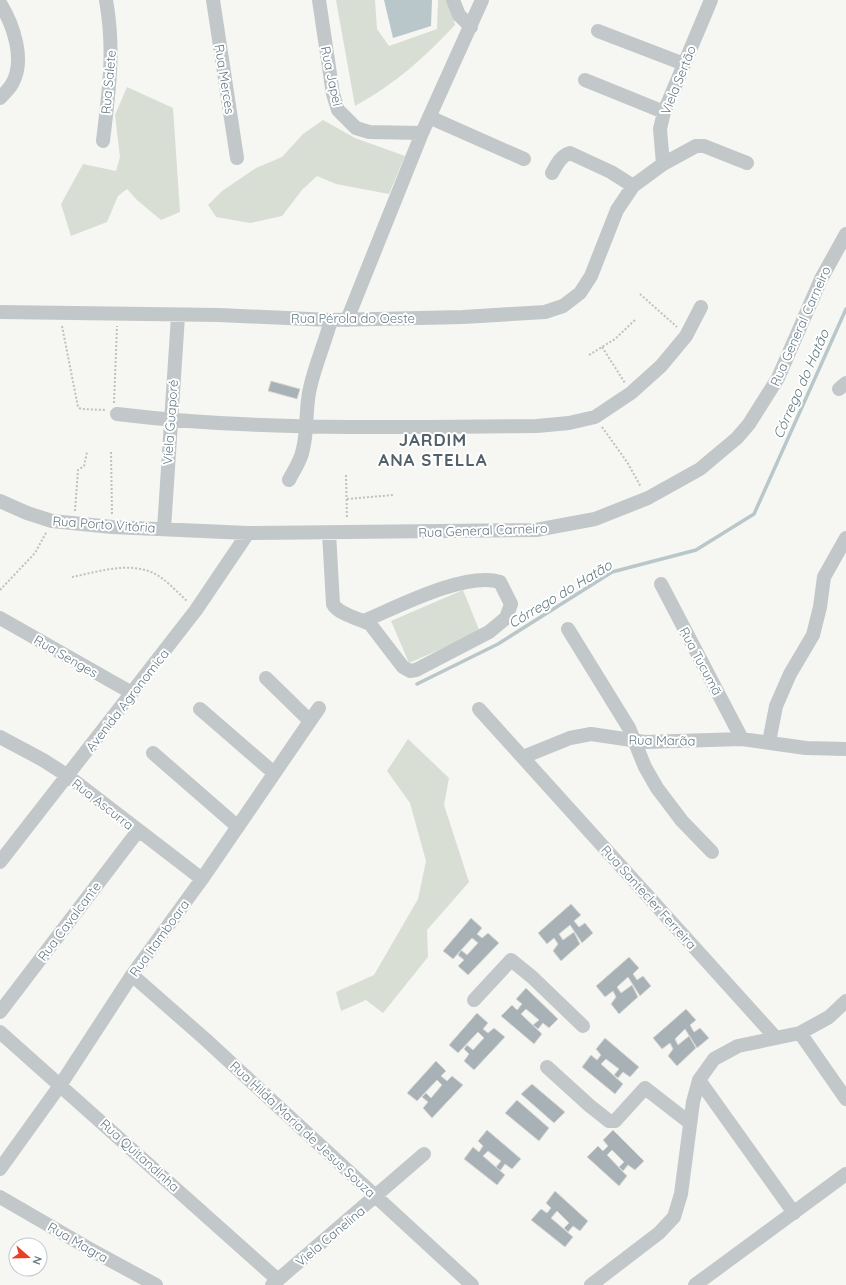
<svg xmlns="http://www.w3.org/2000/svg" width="846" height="1285" font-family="Quicksand,sans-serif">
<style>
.green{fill:#d8ded4}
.water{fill:#b9c7ca}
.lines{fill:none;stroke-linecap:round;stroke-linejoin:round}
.stream{stroke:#b9c7ca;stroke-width:3.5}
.building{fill:#a8b2b6;stroke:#d8d8d5}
.path{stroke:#bec0c2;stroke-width:2;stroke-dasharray:2 2;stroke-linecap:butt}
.minor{stroke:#c2c7c9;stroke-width:14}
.labels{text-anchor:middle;stroke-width:4;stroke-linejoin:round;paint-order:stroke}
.street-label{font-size:13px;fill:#657985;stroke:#fff}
.water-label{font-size:14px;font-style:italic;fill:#607b81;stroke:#fff}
.district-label{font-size:17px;font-weight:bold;letter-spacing:1px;fill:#53616a;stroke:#fff}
</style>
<rect width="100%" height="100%" fill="#f6f6f3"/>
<path class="green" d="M336 0H375L377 29 389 46 437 29 438 0H450L455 25C424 58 395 84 355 106Z
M127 87 173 108 180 212 161 220 137 200 127 189 118 196 107 222 71 236 61 204 83 164 116 171 120 157 115 115Z
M323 120 355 138 405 156 389 194 336 184 317 176 302 190 282 216 250 223 216 217 208 205 222 191 256 168 282 157 303 134Z
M463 590 480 632 409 663 391 621Z
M408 739 449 778 444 805 469 882 427 930 428 957 383 1013 366 1000 341 1011 336 992 374 975 418 899 426 861 410 803 387 771Z"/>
<path class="water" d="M384 0H432L431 26 393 38Z"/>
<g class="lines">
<path class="stream" d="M417 684 498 644 612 572 696 550 754 514 846 309"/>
</g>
<path class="building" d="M271 381 300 389 297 399 268 391Z
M571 904 581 915 574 921 579 927 585 923 593 933 582 943 570 925 559 934 563 940 574 932 580 944 561 961 553 951 558 944 554 938 547 944 538 933Z
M471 918 482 928 477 934 482 938 488 933 499 943 468 975 458 966 464 960 458 955 461 950 467 955 478 943 472 938 453 959 443 951Z
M629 957 639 968 633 974 637 980 643 976 651 986 640 996 628 977 617 987 621 993 632 985 638 997 619 1014 611 1004 616 997 613 991 605 997 596 986Z
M526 988 558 1019 549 1028 543 1023 538 1029 533 1025 539 1020 526 1009 521 1014 542 1034 534 1044 501 1016 512 1005 517 1010 522 1004 516 999Z
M686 1009 696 1020 690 1025 694 1032 700 1028 709 1038 697 1048 685 1029 675 1039 678 1045 689 1036 696 1048 677 1066 668 1056 673 1049 670 1043 662 1049 653 1038Z
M477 1013 488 1023 483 1029 488 1033 494 1028 505 1037 474 1070 464 1061 469 1054 464 1049 467 1045 473 1050 484 1038 478 1032 458 1053 449 1045Z
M605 1038 639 1067 630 1077 623 1072 618 1078 614 1075 619 1069 606 1059 601 1064 623 1084 615 1094 582 1067 591 1055 597 1060 601 1055 596 1049Z
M436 1061 446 1071 441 1076 447 1081 452 1076 463 1085 432 1118 423 1108 428 1102 422 1097 426 1093 431 1098 442 1085 437 1080 417 1101 407 1093Z
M532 1084 565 1112 554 1123 521 1094Z
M517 1100 549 1128 539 1141 505 1113Z
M487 1130 521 1159 512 1169 505 1164 500 1171 496 1167 501 1161 488 1151 483 1156 505 1175 497 1185 464 1159 473 1147 479 1152 483 1146 478 1141Z
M613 1130 644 1161 635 1170 628 1165 623 1171 619 1167 624 1162 612 1150 607 1155 627 1176 619 1186 587 1157 598 1146 603 1151 608 1146 603 1140Z
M555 1191 588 1221 580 1231 573 1226 568 1232 564 1228 569 1223 557 1211 551 1218 573 1237 565 1247 531 1220 541 1209 547 1213 551 1208 546 1203Z"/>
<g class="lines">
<path class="path" d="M640 294 677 327
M62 326 78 407 81 409 106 410
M602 347 625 383
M589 355 615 339 636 319
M114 403 117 326
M602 427 627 462 641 487
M111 452 112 515
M346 475 347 519
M347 499 393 495
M75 511 78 470 84 466 87 452
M72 577C97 572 126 562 151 572 164 577 176 591 187 601
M0 590 35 553 47 531"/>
<path class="minor" d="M213 0 237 158
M319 0 333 94 338 110 356 128 369 132 422 133
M453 0 459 15 471 27
M0 3C13 24 26 60 12 84 9 89 4 94 0 98
M598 31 684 64
M585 80 664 112
M429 117 524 159
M103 141C109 90 115 51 106 0
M663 164 660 129 664 112 711 0
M552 173C556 166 561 155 570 153L611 172 633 186
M0 312 219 315 331 320 463 317 545 312 563 306 580 293 591 276 617 210 633 186 663 164 696 146H704L747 163
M347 320 422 133 482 0
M839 389 846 383
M117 414C256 431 397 427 537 426L569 423 595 417 631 393 661 366 686 336 701 307
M289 480C294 470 301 461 303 449 308 429 305 409 310 388 315 365 325 343 331 320
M0 501 27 513 52 521 112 527 248 533 536 530 595 519 648 498 700 469 737 438 749 424 778 378 821 279 846 234
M164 529 178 316
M329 533 333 604C338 614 360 619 370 624L403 667 410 671 416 670 489 632 506 618 511 604 500 582C466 571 397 607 364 621
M661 584 742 739
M0 618 132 693
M568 629 629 728 645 767 657 788 682 821 712 852
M266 678 310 721
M200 709 274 773
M479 709 776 1038
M0 737 43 760 68 776 202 879
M769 742 776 706 790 674 813 635 820 607 824 577 846 538
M153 753 238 827
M523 757 570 738 591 734 645 742 742 739 806 748 846 749
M0 862 196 610 248 533
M132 975 205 1039 472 1285
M474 1000 511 960 532 977 583 1026
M0 1012 138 831
M0 1032 278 1280
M800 1033 846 1099
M547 1067 590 1106 609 1121H615L645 1088 690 1123
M699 1080 794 1213
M0 1169 61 1084 132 975 202 879 319 708
M0 1197 95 1252 156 1285
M272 1285 424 1154
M591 1285 659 1233 674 1217 681 1194 693 1102 699 1080 714 1059 738 1046 800 1033 829 1017 846 1001
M695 1285 846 1174"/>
</g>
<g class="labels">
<g class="street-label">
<text transform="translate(332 76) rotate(78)" y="5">Rua Japei</text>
<text transform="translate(225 79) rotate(81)" y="5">Rua Merces</text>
<text transform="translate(678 80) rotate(-68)" y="5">Viela Sertão</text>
<text transform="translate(108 82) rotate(-85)" y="5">Rua Salete</text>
<text x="353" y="323">Rua Pérola do Oeste</text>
<text transform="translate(800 326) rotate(-66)" y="5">Rua General Carneiro</text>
<text transform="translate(170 422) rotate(-86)" y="5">Viela Guaporé</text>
<text transform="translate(104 524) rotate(4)" y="5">Rua Porto Vitória</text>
<text transform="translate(483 530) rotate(-2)" y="5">Rua General Carneiro</text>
<text transform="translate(66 656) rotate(30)" y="5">Rua Senges</text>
<text transform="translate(701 661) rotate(62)" y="5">Rua Tucumã</text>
<text transform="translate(127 700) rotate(-52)" y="5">Avenida Agronomica</text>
<text transform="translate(662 740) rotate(1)" y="5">Rua Marãa</text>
<text transform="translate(103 804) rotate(38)" y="5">Rua Ascurra</text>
<text transform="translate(649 897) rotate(48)" y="5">Rua Santecler Ferreira</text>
<text transform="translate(69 921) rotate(-53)" y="5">Rua Cavalcante</text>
<text transform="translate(159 938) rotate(-54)" y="5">Rua Itamboara</text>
<text transform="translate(303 1129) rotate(43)" y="5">Rua Hilda Maria de Jesus Souza</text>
<text transform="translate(140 1155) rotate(42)" y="5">Rua Quitandinha</text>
<text transform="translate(330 1236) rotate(-40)" y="5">Viela Canelina</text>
<text transform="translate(78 1242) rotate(30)" y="5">Rua Magra</text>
</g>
<g class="water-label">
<text transform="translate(801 384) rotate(-66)" y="5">Córrego do Hatão</text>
<text transform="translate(560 594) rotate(-31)" y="5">Córrego do Hatão</text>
</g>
<g class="district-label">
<text x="433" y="446">JARDIM<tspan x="433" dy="20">ANA STELLA</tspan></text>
</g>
</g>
<g transform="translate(28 1257) rotate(110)"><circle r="19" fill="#ffffff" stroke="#c1c9ce"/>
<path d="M0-3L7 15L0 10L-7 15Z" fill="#e74022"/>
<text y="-6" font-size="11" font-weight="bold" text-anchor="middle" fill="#657985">N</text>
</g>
</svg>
